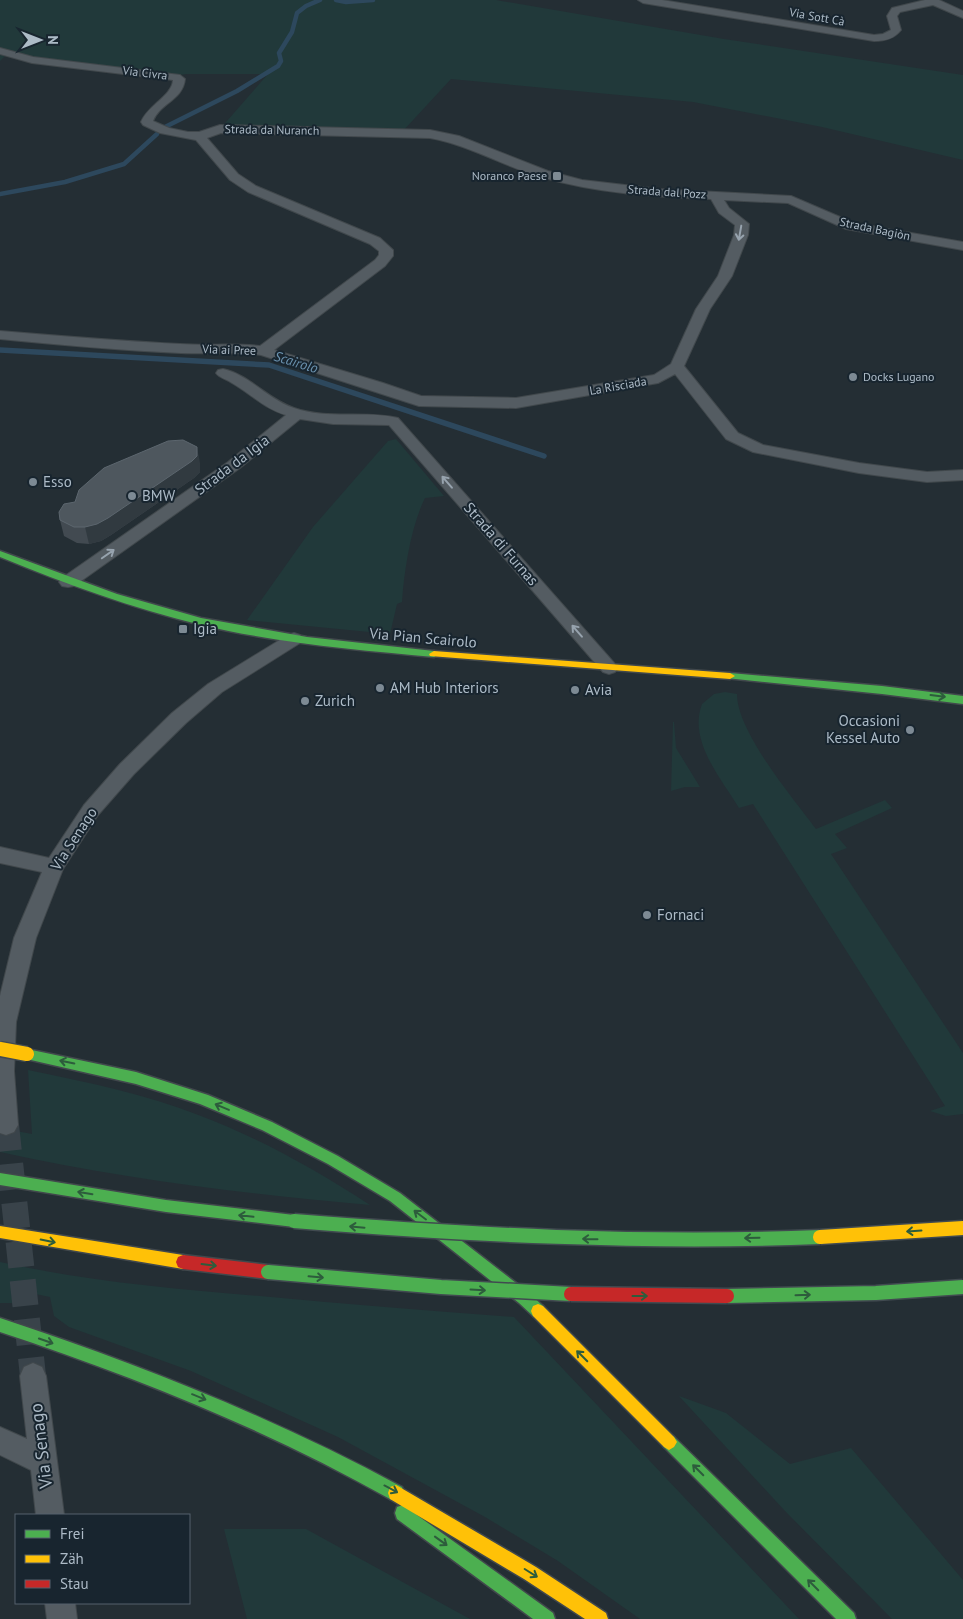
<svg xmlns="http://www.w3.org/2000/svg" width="963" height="1619" font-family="'PT Sans',sans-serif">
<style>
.green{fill:#21393a}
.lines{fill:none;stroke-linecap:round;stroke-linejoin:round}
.stream-far1{stroke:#2d485d;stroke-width:4.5}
.stream{stroke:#2d485d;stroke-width:5.5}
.street-tunnel{stroke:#39434a;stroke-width:26;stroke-dasharray:26 13;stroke-linecap:butt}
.street-casing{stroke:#41484c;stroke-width:2}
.fast-casing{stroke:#41484c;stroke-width:3}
.slow-casing{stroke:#41484c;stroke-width:3}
.jam-casing{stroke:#41484c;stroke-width:3}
.street{fill:#545c62;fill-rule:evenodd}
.fast{fill:#4caf50;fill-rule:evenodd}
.slow{fill:#ffc107;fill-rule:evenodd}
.jam{fill:#c62828;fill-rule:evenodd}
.fast-bridge-casing{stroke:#414a50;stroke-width:17;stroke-linecap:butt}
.slow-bridge-casing{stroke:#414a50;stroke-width:17;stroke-linecap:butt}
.jam-bridge-casing{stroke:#414a50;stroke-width:17;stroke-linecap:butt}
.fast-bridge{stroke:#4caf50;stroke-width:14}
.slow-bridge{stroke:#ffc107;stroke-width:14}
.jam-bridge{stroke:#c62828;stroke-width:14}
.wall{fill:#424a51}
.shaded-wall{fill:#313a40}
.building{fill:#4e575e;stroke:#5c666e}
.oneway{stroke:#97a3ae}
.oneway2{stroke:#2d5c3c}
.poi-dot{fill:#7d8a94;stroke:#18252f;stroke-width:2}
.labels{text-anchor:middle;stroke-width:4;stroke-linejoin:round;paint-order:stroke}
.far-street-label{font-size:12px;fill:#adbbc7;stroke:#18252f}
.far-poi-label{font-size:12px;fill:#adbbc7;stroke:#18252f;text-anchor:end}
.far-water-label{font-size:14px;font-style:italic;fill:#6a91ae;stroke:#18252f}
.street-label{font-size:15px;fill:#adbbc7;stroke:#18252f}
.poi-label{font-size:15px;fill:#adbbc7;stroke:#18252f;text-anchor:start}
.near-street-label{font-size:18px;fill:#adbbc7;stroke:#18252f}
</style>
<rect width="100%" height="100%" fill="#242e34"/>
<path class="green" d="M0 0H496L724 39 963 75V160L822 127 693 102 451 79 402 132 220 129 268 74H187L171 76 32 60 8 53 0 61Z
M396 439 444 496 425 498C411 526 404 571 402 602L397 604 390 634 247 620 313 527 388 441Z
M725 692 737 694C737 732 793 798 816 829L885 800 892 808 835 834 847 848 831 854 963 1053V1114L946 1116 930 1111 945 1106 753 804 739 808C721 778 688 741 702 704L714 694Z
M673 722H674L676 748 700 787H685L671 791Z
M28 1070C86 1082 146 1094 201 1116 261 1139 316 1170 370 1205 245 1194 122 1179 0 1152V1128L32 1134Z
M0 1262C86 1281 173 1289 260 1296 345 1304 429 1311 514 1317L799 1619H640L558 1561 485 1517 338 1437 191 1371 69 1327 54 1316 50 1297 11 1289 13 1303H0Z
M679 1396 726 1413 790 1464 851 1448 963 1580V1619H892L785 1511Z
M224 1529H306L470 1619H247Z"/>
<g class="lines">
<path class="stream-far1" d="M336 0 346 2 373 0
M165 127 237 91 278 66 281 61 279 53 292 32 297 13 306 6 320 0
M0 194 65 182 124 164 157 134"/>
<path class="stream" d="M0 350 269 365 544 456"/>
<path class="street-tunnel" d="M6 1125 33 1376"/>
<defs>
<path id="street" d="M638 0H662L874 35 883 34 891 30 887 16 892 8 925 0H939L963 11V18L933 5 900 12 897 16 901 30C894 39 885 41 874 41L643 3Z
M0 48 33 57 180 75 185 79C183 100 160 103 153 121L169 128 188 132H199L220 125 430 130 459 136 548 171 582 180 659 189 791 196 854 223 963 242V250L846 229 788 203 724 200 729 208 749 224 748 235 732 276 710 309 684 366 738 433 763 445 859 463 927 472 963 470V480L927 482 859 473 753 452 726 439 675 374 658 383 516 408 419 406 261 355C234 352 208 354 181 353 120 350 60 345 0 339V331C60 336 120 341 180 344 207 346 233 343 260 346L375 260 379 255V251L370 244 248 192 230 180 196 140 160 133 143 125 141 122C148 105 172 96 173 80L32 63 0 54ZM221 133 430 138C469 145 503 166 541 177 596 193 654 197 711 199L719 213 735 225 734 235 718 276 696 309 671 364 654 375 516 398 421 396 383 383 274 350 385 266 393 256V250L380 238 256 186 238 174 207 138Z
M223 369C250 375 267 399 294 408 328 420 365 410 398 418L615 664 618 668 615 672 609 674 603 672 389 425 333 424 300 419 240 468 74 586 68 587 62 586 59 582 62 578 228 462 286 415C265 409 251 394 232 383 227 379 219 378 216 373L218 370Z
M294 633 300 635 303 639 300 643 222 692 186 723 134 774 98 815 63 869 36 938 16 1022 14 1071 18 1125 14 1132 6 1135 0 1133V996L14 938 42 872 0 863V847L49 858 84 805 120 764 172 713 208 684 288 635Z
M33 1363 42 1367 46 1376 64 1515H36L31 1470 0 1455V1427L27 1439 20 1376 24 1367Z
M45 1603H75L77 1619H47Z"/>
<path id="fast" d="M0 551 117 594 201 618 307 637 434 651 439 654 434 657C356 650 278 643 201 625 132 608 66 584 0 557Z
M730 673 882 686 963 696V704L882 694 726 678 725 676 726 674Z
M27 1049 136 1072 208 1095 272 1122 338 1156 400 1193 529 1293 543 1306 545 1311 543 1316 538 1318 533 1316 519 1303 390 1201 328 1164 262 1130 200 1104 136 1084 22 1058 21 1054 22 1050Z
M0 1173 166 1200 294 1215 299 1216 301 1221 299 1226 294 1227 166 1212 0 1185Z
M0 1318C139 1364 273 1417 402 1487L404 1493 402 1499 396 1501 390 1499C265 1429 136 1377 0 1332Z
M669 1434 674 1437 854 1613 856 1619H836L664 1447 661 1442 664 1437Z
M403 1505 553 1613 555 1619H533L397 1519 395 1513 397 1507Z"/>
<path id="slow" d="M434 651 730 673 735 676 730 679 430 656 429 654Z
M0 1226 183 1255 188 1257 190 1262 188 1267 183 1269 0 1238Z
M538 1304 543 1306 674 1437 677 1442 674 1447 669 1450 664 1447 533 1316 531 1311 533 1306Z
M396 1485 536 1567 606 1613 608 1619H585L524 1579 390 1499 388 1493 390 1487Z"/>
<path id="jam" d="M183 1255 268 1265 273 1267 275 1272 273 1277 268 1279 183 1269 178 1267 176 1262 178 1257Z"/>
</defs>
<use href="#street" class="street-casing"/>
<use href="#fast" class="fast-casing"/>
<use href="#slow" class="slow-casing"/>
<use href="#jam" class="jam-casing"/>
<use href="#street" class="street"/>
<use href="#fast" class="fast"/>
<use href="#slow" class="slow"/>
<use href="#jam" class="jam"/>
<defs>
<path id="fast-bridge" d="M294 1221C469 1235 644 1244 820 1237
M268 1272 441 1287 571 1294
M727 1296 876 1293 963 1287"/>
<path id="slow-bridge" d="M0 1049 27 1054
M820 1237 963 1228"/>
<path id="jam-bridge" d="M571 1294 727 1296"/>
</defs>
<use href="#fast-bridge" class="fast-bridge-casing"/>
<use href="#slow-bridge" class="slow-bridge-casing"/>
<use href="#jam-bridge" class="jam-bridge-casing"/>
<use href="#fast-bridge" class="fast-bridge"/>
<use href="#slow-bridge" class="slow-bridge"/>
<use href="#jam-bridge" class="jam-bridge"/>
</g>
<path class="wall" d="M200 463V472L194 478 111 535 101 541 89 544 77 543 64 536 60 520 75 502Z"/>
<path class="shaded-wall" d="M197 447 200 463V472L194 478 111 535 101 541 89 544 85 527Z"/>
<path class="building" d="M183 440 197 447V456L192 461 108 518 97 524 85 527H74L60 520 59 512 64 504 75 502 79 490 104 468 168 441Z"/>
<defs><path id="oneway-shaft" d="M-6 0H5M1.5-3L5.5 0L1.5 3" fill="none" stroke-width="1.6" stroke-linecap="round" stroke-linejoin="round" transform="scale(1.25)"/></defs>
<g class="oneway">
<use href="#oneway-shaft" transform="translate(740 233) rotate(100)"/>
<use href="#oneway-shaft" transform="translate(447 482) rotate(-131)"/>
<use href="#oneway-shaft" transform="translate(108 554) rotate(-35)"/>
<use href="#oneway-shaft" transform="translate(577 631) rotate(-131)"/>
</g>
<g class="oneway2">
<use href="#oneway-shaft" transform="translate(938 696) rotate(7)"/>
<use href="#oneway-shaft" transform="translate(67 1062) rotate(-168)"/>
<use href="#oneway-shaft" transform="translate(222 1107) rotate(-157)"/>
<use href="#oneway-shaft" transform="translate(85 1193) rotate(-171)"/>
<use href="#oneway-shaft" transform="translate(420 1215) rotate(-143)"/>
<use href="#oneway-shaft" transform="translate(246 1216) rotate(-174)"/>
<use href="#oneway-shaft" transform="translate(357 1227) rotate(-175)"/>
<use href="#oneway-shaft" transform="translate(914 1231) rotate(176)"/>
<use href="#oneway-shaft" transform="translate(752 1238) rotate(179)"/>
<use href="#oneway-shaft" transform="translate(590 1239) rotate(-179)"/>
<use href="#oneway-shaft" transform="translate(48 1241) rotate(11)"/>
<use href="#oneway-shaft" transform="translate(209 1265) rotate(7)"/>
<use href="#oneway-shaft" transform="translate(316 1277) rotate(5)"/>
<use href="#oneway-shaft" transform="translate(478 1290) rotate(3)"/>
<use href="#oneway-shaft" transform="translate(803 1295) rotate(-2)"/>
<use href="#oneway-shaft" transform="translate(640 1296)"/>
<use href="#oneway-shaft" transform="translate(46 1341) rotate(19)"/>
<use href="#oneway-shaft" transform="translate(582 1356) rotate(-135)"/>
<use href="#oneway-shaft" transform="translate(199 1397) rotate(22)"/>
<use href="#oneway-shaft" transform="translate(698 1470) rotate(-135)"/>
<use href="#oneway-shaft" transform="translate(391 1489) rotate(28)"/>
<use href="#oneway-shaft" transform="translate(441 1541) rotate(36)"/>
<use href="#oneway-shaft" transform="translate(531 1573) rotate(32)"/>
<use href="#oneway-shaft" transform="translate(813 1585) rotate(-135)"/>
</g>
<g class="poi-dot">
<rect x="552" y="171" width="10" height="10" rx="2.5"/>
<circle cx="853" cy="377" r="5"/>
<circle cx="33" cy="482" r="5"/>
<circle cx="132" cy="496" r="5"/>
<rect x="178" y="624" width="10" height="10" rx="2.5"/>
<circle cx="380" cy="688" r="5"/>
<circle cx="575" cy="690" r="5"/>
<circle cx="305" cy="701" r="5"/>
<circle cx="910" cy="730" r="5"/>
<circle cx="647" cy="915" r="5"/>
</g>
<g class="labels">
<g class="far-street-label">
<text transform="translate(817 17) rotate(10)" y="4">Via Sott Cà</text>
<text transform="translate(145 73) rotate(7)" y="4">Via Civra</text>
<text transform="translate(272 130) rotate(1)" y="4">Strada da Nuranch</text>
<text transform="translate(667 192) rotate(4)" y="4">Strada dal Pozz</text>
<text transform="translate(875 229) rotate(12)" y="4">Strada Bagiòn</text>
<text transform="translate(229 350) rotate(2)" y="4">Via ai Pree</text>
<text transform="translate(618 386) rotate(-10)" y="4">La Risciada</text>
</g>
<g class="far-poi-label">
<text x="547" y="180">Noranco Paese</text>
<text x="863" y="381" text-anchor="start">Docks Lugano</text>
</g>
<g class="far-water-label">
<text transform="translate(296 362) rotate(17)" y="5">Scairolo</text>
</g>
<g class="street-label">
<text transform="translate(232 465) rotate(-37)" y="5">Strada da Igia</text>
<text transform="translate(501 544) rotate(49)" y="5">Strada di Furnas</text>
<text transform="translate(423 638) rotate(5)" y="5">Via Pian Scairolo</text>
<text transform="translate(74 839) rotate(-57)" y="5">Via Senago</text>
</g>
<g class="poi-label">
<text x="43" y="487">Esso</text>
<text x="142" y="501">BMW</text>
<text x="193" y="634">Igia</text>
<text x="390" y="693">AM Hub Interiors</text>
<text x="585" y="695">Avia</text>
<text x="315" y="706">Zurich</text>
<text x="900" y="726" text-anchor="end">Occasioni<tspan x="900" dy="17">Kessel Auto</tspan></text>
<text x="657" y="920">Fornaci</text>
</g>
<g class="near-street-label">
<text transform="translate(41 1446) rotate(-97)" y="6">Via Senago</text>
</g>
</g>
<rect x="15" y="1514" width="175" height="90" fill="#18252f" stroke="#54616c"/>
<rect x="25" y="1530" width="25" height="8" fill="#4caf50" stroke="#54616c"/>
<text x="60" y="1539" font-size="15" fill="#adbbc7">Frei</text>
<rect x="25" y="1555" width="25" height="8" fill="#ffc107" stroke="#54616c"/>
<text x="60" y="1564" font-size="15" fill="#adbbc7">Zäh</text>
<rect x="25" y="1580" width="25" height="8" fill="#c62828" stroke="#54616c"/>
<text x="60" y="1589" font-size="15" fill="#adbbc7">Stau</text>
<g transform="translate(40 40) rotate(90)" stroke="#18252f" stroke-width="4" paint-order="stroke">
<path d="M0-4L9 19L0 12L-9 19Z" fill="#adbbc7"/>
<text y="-8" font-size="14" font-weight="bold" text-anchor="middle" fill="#adbbc7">N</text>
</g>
</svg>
